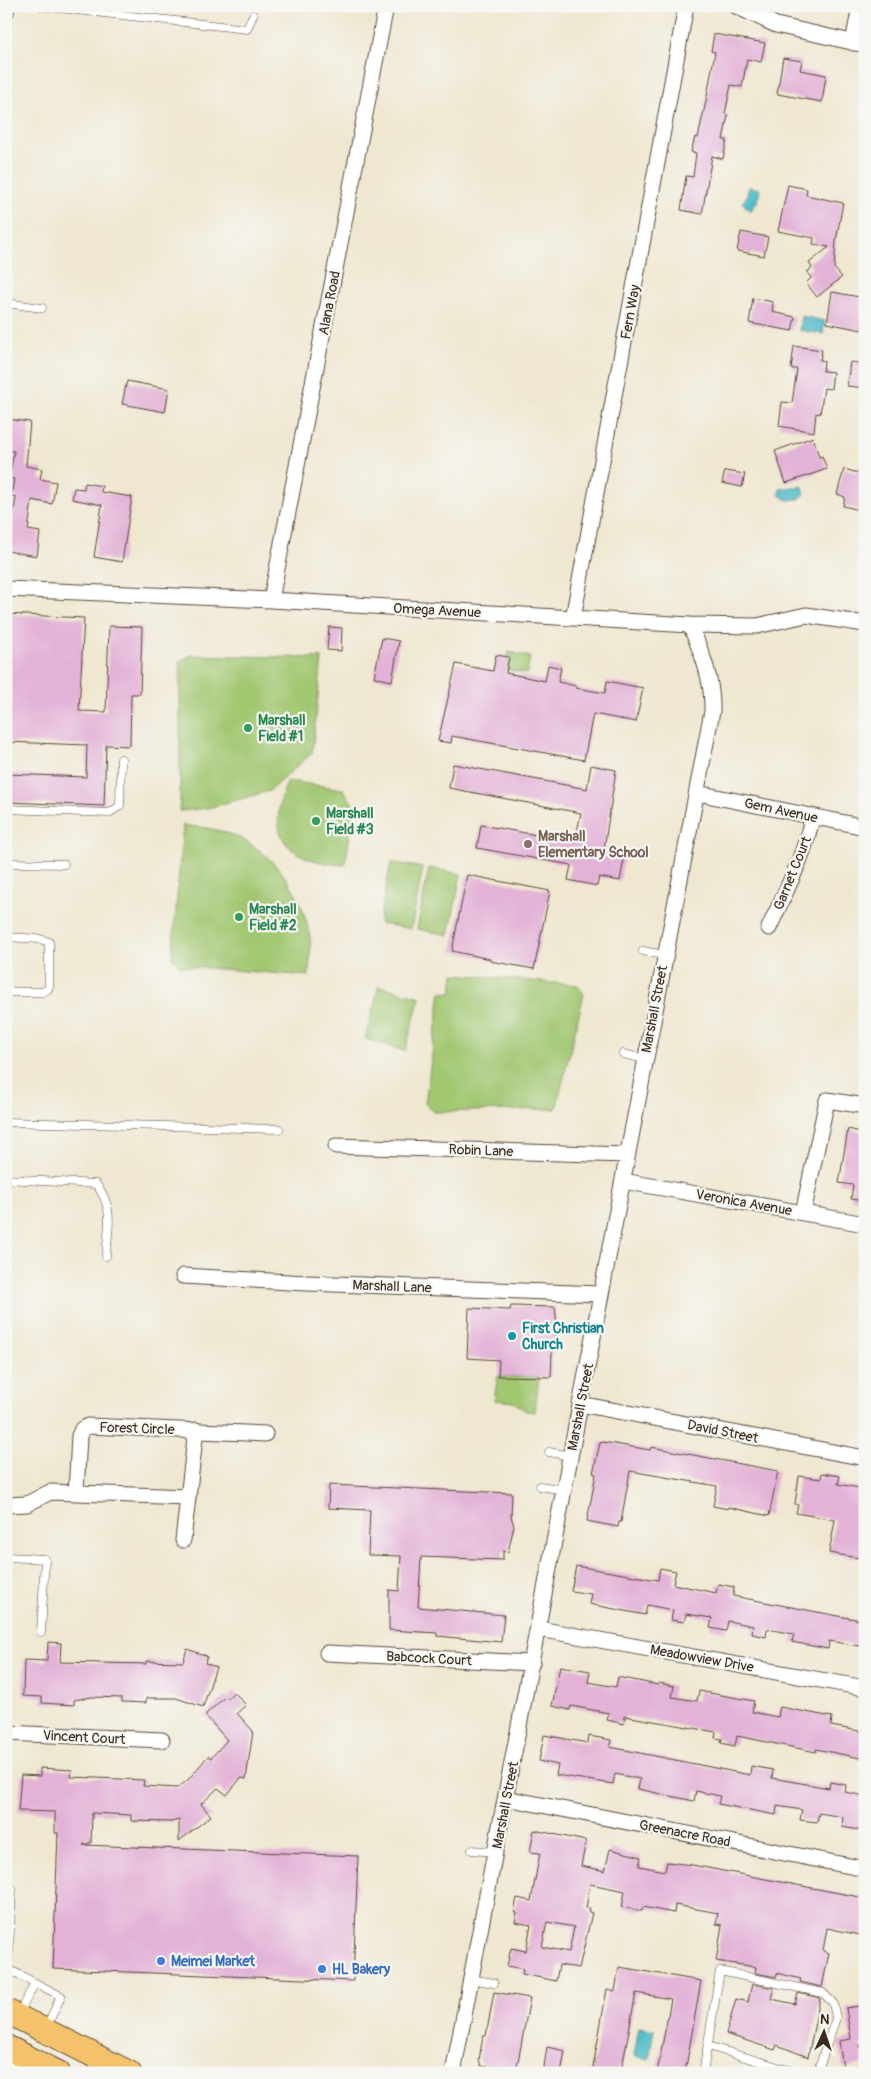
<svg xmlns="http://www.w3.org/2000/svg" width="871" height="2079" font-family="Pangolin,sans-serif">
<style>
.green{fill:#a1c771;stroke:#6e7848}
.water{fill:#4ebbc8;stroke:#447273}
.building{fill:#e3b2d7;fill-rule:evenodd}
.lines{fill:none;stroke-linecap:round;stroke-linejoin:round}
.service-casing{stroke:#564639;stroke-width:9}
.minor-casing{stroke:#564639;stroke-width:17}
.primary-casing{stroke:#564639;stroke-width:26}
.service{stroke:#fff;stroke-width:8}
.minor{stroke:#fff;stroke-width:15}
.primary{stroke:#f4c26a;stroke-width:24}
.leisure-dot{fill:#2e9e5b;stroke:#f6f6f2;stroke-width:2}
.education-dot{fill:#8d6e63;stroke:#f6f6f2;stroke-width:2}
.culture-dot{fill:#0f9aa8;stroke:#f6f6f2;stroke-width:2}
.shop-dot{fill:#3f7fe0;stroke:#f6f6f2;stroke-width:2}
.labels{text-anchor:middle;stroke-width:4.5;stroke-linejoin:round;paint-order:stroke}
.street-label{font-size:14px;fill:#3b2a1e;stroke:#f6f6f2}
.leisure-label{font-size:14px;font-weight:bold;fill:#27864d;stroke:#f6f6f2;text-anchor:start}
.education-label{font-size:14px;font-weight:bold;fill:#785e54;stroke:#f6f6f2;text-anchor:start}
.culture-label{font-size:14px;font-weight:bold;fill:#0d838f;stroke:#f6f6f2;text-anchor:start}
.shop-label{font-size:14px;font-weight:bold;fill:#366cbe;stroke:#f6f6f2;text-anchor:start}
</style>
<rect width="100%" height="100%" fill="#f6f6f2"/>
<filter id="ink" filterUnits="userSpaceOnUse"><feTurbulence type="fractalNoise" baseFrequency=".02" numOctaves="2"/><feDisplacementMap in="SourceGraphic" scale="10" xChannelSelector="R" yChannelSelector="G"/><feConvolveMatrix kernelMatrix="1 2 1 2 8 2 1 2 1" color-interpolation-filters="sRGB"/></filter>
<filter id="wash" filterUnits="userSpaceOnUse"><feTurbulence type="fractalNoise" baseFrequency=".0096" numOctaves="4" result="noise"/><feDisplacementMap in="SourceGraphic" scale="20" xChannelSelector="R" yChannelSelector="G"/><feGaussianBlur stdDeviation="1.12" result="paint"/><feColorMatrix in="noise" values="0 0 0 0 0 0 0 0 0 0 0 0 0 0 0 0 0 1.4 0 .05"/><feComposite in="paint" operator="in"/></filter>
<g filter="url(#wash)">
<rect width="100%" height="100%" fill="#efe7d0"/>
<path class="green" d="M509 652 530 657 527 674 505 669Z
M191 655 322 658 312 753 269 791 208 808 180 811V661Z
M288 781 343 789 355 807 345 865C288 862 263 837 288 781Z
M183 825C194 827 206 827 217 830 267 842 302 887 310 938 312 950 309 964 309 976L180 966 172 957Z
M391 862 423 868 411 929 379 923Z
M429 868 461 874 449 935 417 929Z
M454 974 577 985 584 994 556 1109 433 1112 425 1103 441 992 452 993Z
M379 986 420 997 405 1051 365 1039Z
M498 1376 539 1377 535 1412 526 1411 514 1402 494 1400Z"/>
<path class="water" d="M749 187 760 189 758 201 750 211 742 202 746 198Z
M801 316 825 321 823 334 799 330Z
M800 486 803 487 805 494 799 499 788 500 779 495 780 489Z
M639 2027 654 2030 649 2059 634 2056Z"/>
<g id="blocks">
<path class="building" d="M714 34 765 43 761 62 747 59 742 87 731 85 725 114 728 115 723 140H727L723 159 712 156 702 214 681 210 686 176 693 177 696 153 691 152 695 137 698 138 706 101 715 52 711 51Z
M783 58 802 61 800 70 826 75 822 102 777 94Z
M788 185 807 189 806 195 843 203 836 241 834 268 842 277 817 297 806 283 811 278 807 272 812 268 809 263 829 247 813 244 814 238 778 231Z
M741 232 768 237 764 256 737 251Z
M832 292 865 298 862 330 827 323Z
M753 298 773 302 772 312 795 317 792 331 749 323Z
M794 346 822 350 820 360 824 361 823 371 833 372 831 389 824 388 820 414 816 413 814 432 779 426 782 402 792 403 797 369H791Z
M850 362 865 364V388L847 386Z
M127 381 169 389 165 412 122 404Z
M6 419 30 422 26 466 42 469 40 479 56 482 52 504 32 500 28 530 40 532 37 556 7 551 16 497 11 496 14 479 9 478 14 451H6Z
M813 437 819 457 822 456 827 469 786 483 775 451Z
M844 469 865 475V502H862L860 510 843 506 845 497 837 494Z
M725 471 745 474 742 487 722 483Z
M85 483 102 486 101 492 132 497 122 562 94 557 102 505 72 499 74 488 84 489Z
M6 614 84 618 79 711 106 712 109 626 142 627 140 694H131L130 746 106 745 104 806 6 802V774L86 777 87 745 6 742Z
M329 627 342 628 341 651 327 650Z
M382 638 399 641 392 681 374 677Z
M496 655 509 657 506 673 545 681 548 665 561 668 558 682 576 686V688L605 693 607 681 643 688 636 722 593 714 584 760 452 736 451 743 438 741 456 664 493 671Z
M453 764 587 789 591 765 616 770 604 849 625 853 620 881 599 877 597 886 568 880 571 865 477 848 481 825 575 842 581 813 449 788Z
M467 875 550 891 534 969 490 961V959L452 951Z
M848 1129 865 1133V1201L851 1199 853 1185 839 1183Z
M511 1306 555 1307 557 1327 552 1353 551 1377 498 1376 499 1360 467 1358 469 1308 510 1310Z
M603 1442 650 1450 651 1447 778 1471 769 1516 728 1507V1509L713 1506 717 1486 630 1471 621 1522H619L618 1527 587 1521 596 1474 593 1473 600 1443Z
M822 1473 840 1476 838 1484 865 1489V1559L829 1553 835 1520 796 1513 798 1505 795 1504 799 1476 821 1479Z
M329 1485 512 1493 511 1516 514 1526 508 1552 503 1551V1560L421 1557 418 1607 504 1615 501 1642 437 1636V1633L389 1630V1590L399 1591 401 1556 368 1555 370 1510 328 1508Z
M576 1566 658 1580 660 1568 676 1571 673 1584 716 1593 718 1584 734 1587 733 1596 865 1621V1647L829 1641 828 1649 792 1642 794 1634 767 1629 766 1637 752 1634 753 1626 728 1621 726 1631 710 1628 712 1618 686 1614 684 1622 671 1620 673 1610 647 1605 645 1615 589 1604 591 1594 571 1591Z
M48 1642 61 1643 60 1662 146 1664V1661L183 1662 187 1649 207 1656 205 1663 216 1667 203 1707 176 1698H146V1703L122 1702V1698L92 1697 74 1700V1705L42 1703V1697L23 1696 24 1660 47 1661Z
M560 1666 590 1671 588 1682 616 1687 618 1677 658 1685 659 1683 674 1686 672 1697 697 1701 699 1691 754 1701 752 1712 778 1717 780 1707 832 1717 831 1726 865 1732V1759L816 1749V1752L737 1736 735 1746 721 1743 722 1739 715 1738 716 1732 625 1716 624 1724 607 1720 609 1713 571 1706 570 1710 552 1706Z
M234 1692 246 1705 237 1713 253 1731 246 1779 241 1778 227 1795 218 1788 201 1804 211 1816 179 1841V1820L171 1822 131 1821V1815L92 1813 91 1843 83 1845 358 1856 353 1981 53 1969 58 1833H55V1812L18 1811 21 1775 40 1776V1768L72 1770 71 1777 144 1780 143 1786 177 1788 188 1780 208 1756 211 1758 227 1740 205 1715 225 1697 227 1699Z
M544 1735 588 1743 589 1736 611 1740 610 1747 750 1775 751 1766 773 1770 772 1778 829 1788 830 1782 846 1785 845 1792 865 1796V1831L842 1827 843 1817 819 1813 817 1822 800 1820 802 1810 777 1806 776 1815 718 1804 720 1796 696 1791 694 1801 638 1789 640 1779 615 1774 613 1784 556 1775 558 1765 539 1761Z
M534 1830 586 1841 581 1866 605 1871 610 1849 641 1857 639 1866 665 1871 667 1862 692 1865 865 1898V1936L827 1928 823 1951 829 1953 822 1987 800 1982 801 1979 777 1973 776 1977 755 1973 756 1967 716 1961 722 1925 716 1924 718 1913 675 1905 674 1913 643 1907 642 1911 622 1907 625 1891 590 1884 586 1908H590L589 1912 592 1913 579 1968 559 1965 556 1981 522 1974 523 1969 507 1966 511 1948 526 1951 531 1925 515 1922 517 1913 514 1912 517 1898 531 1901 540 1853 530 1852ZM547 1922 574 1927 569 1952 542 1947Z
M619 1967 701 1981 685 2073H657L671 1999 636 1993 621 2073H592L607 1989 615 1991Z
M752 1984 774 1988 771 1999 795 2004 798 1993 820 1998 808 2057 777 2045 775 2050 726 2034 736 1999 748 2002Z
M494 1992 530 1998 516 2072 481 2066 479 2060 483 2036H486Z
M865 2005V2044L860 2045 864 2064 843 2068 839 2041 851 2039 846 2008Z
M547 2047 565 2051 561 2073H543Z"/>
</g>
</g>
<g filter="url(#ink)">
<use href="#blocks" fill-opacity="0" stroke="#564639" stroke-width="1"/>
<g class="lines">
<defs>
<path id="service" d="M41 6 247 29 253 15
M6 303 42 308
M6 809 109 813 120 806 121 759
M6 863 64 864
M6 937 40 939 49 942V986L48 989 43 992H6
M643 951 664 955
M623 1054 645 1059
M6 1122 279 1129
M6 1179 96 1184C115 1209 108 1227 106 1256
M549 1452 571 1456
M540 1486 564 1490
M6 1557 45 1559 41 1632
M472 1850 495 1852
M12 1889 8 1969 61 1996 46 2028
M471 1979 494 1983
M18 2015 35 1983
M708 2046 798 2073
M703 2073 720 1971 823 1993 833 2003 836 2018 817 2073"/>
<path id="minor" d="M736 6 776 25 865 45
M6 12 7 6
M853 43 860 6
M6 589 271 600 690 625 757 626 806 615 865 624
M271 600 386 6
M573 618 686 6
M697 793 865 827
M769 928C785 892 805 856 812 817
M336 1146 627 1155
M623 1181 865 1224
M803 1213 827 1100 865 1106
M183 1276 307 1283 600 1294
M580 1404 865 1458
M76 1493 79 1436 82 1429 88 1426 265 1434
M6 1505 27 1504 50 1492 188 1497
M183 1540 196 1430
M539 1629 865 1688
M327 1653 532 1663
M6 1733 162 1740
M506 1798 865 1869
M9 2073 18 2053
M453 2073 712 711C713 680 702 653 690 625"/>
<path id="primary" d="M6 2011 129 2073
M6 2047 58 2073"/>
</defs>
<use href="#service" class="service-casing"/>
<use href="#minor" class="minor-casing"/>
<use href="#primary" class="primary-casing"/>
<use href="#service" class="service"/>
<use href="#minor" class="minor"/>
<use href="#primary" class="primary"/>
</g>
</g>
<g class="leisure-dot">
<circle cx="248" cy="728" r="5"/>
<circle cx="316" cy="821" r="5"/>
<circle cx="239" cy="917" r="5"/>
</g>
<circle class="education-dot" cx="528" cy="844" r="5"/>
<circle class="culture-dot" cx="512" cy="1336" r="5"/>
<g class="shop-dot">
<circle cx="161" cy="1961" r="5"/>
<circle cx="322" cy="1969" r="5"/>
</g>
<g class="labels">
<g class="street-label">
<text transform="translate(329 303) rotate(-79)" y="5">Alana Road</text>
<text transform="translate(630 312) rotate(-80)" y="5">Fern Way</text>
<text transform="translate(437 610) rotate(3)" y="5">Omega Avenue</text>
<text transform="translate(781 810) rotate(12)" y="5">Gem Avenue</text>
<text transform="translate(792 873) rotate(-68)" y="5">Garnet Court</text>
<text transform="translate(654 1009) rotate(-79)" y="5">Marshall Street</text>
<text transform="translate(481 1150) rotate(2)" y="5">Robin Lane</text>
<text transform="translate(744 1202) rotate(10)" y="5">Veronica Avenue</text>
<text transform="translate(392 1286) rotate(2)" y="5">Marshall Lane</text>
<text transform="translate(580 1407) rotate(-79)" y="5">Marshall Street</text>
<text transform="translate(137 1428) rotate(2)" y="5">Forest Circle</text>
<text transform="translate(723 1431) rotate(11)" y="5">David Street</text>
<text transform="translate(429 1658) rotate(3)" y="5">Babcock Court</text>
<text transform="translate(702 1658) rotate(10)" y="5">Meadowview Drive</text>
<text transform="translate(84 1737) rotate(3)" y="5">Vincent Court</text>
<text transform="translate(505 1805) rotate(-79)" y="5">Marshall Street</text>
<text transform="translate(685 1833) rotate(11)" y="5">Greenacre Road</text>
</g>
<g class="leisure-label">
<text x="258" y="725">Marshall<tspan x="258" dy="16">Field #1</tspan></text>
<text x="326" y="818">Marshall<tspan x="326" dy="16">Field #3</tspan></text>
<text x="249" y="914">Marshall<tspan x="249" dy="16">Field #2</tspan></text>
</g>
<g class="education-label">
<text x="538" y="841">Marshall<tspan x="538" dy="16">Elementary School</tspan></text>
</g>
<g class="culture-label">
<text x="522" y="1333">First Christian<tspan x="522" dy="16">Church</tspan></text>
</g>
<g class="shop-label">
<text x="171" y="1966">Meimei Market</text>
<text x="332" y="1974">HL Bakery</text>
</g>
</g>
<rect width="871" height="2079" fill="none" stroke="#f6f6f2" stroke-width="25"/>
<g transform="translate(824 2032) rotate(3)" stroke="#f6f6f2" stroke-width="4" paint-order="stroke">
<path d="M0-4L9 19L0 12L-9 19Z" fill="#3b2a1e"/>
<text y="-8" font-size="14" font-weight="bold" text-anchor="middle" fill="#3b2a1e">N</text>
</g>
</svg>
